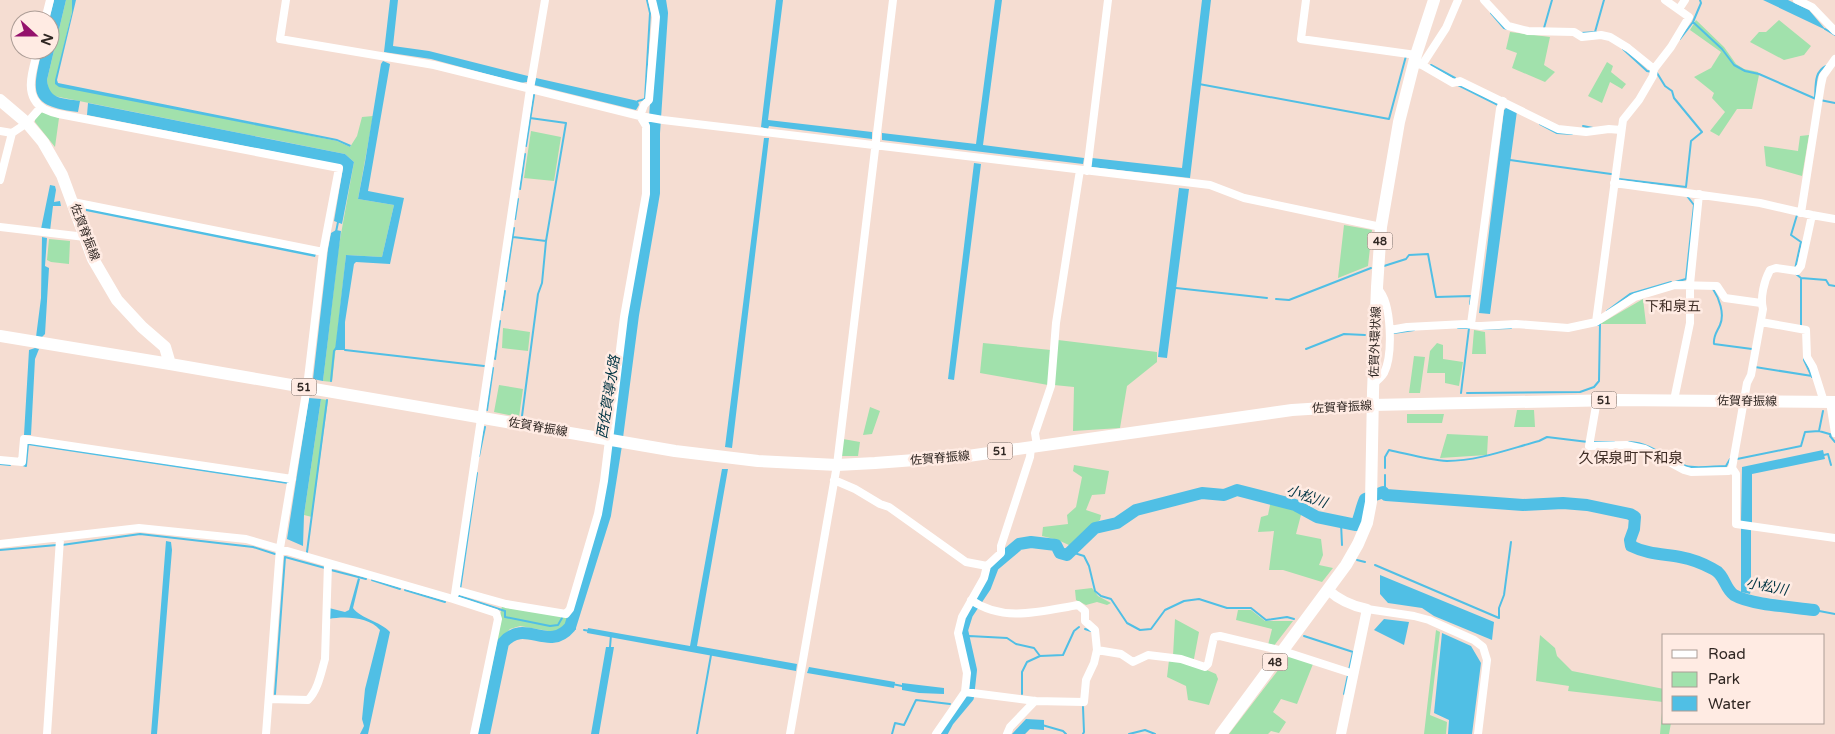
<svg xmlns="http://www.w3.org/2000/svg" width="1835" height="734" font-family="'Varela Round','Noto Sans JP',sans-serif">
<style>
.green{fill:#a1e1ac}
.water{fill:#50bfe5}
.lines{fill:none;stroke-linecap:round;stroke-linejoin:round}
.stream{stroke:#50bfe5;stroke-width:2}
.river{stroke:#50bfe5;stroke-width:12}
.minor{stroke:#fff;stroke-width:8}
.tertiary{stroke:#fff;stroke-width:10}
.primary{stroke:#fff;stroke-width:12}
.labels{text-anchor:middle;stroke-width:5;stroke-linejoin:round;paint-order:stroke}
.shield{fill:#ffebe3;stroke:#6e625d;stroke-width:1}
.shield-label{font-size:11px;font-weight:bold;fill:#302723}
.street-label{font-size:12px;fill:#302723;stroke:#ffebe3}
.neighbourhood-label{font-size:14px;fill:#3f2d25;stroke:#ffebe3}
.water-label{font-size:14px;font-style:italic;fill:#003443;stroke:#ffebe3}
.quarter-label{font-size:15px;fill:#3f2d25;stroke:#ffebe3}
</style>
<rect width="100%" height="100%" fill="#f5ddd2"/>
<path class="green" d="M66 0H72V12L55 84 337 141 350 147 357 136 362 117 373 116 358 199 394 205 382 257 346 255 332 382 323 381 339 245 354 162 345 154 54 96 48 90 47 80Z
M1696 20 1724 47 1736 64 1744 69 1758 72 1759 75 1752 109H1737L1719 136 1710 131 1725 112 1712 98 1714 93 1694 77 1711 68 1721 52 1690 30Z
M1779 20 1811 46 1804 55 1784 60 1750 42 1759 32H1766Z
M1510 32 1550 37 1544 65 1555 72 1545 82 1512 68 1517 53 1506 49Z
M1607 62 1613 66 1611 72 1626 84 1622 89 1610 82 1602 103 1588 96Z
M42 112 59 118 55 147 35 122V118Z
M531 131 561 137 554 181 524 178Z
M1809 135 1802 176 1766 166 1764 146 1798 151 1800 136Z
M1344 225 1372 230 1368 266 1338 278Z
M49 239 70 241 69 264 51 262 47 260Z
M1643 299 1646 324H1600Z
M503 328 530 332 528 351 502 348Z
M1474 330 1485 332 1486 354H1472Z
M1058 340 1157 352V362L1127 386 1120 428 1073 431 1074 387 1054 385Z
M983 343 1051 350 1048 385 980 373Z
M1437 343 1443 345V359L1463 362 1459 386 1445 383V373H1427L1430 351Z
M1414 356 1425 357 1420 393H1409Z
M499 385 523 389 519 417 494 412Z
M321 399 328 400 312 517 304 515Z
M870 407 880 411 872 434 863 435Z
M1517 410H1534L1535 427H1514Z
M1407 414H1444L1442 423H1407Z
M1447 434 1488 436 1487 455 1440 458Z
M843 439 860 442 858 456H841Z
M1074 465 1109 471 1105 494 1092 495 1086 510 1101 515 1100 520 1083 532 1071 546 1058 540 1042 536 1043 527 1068 524 1067 515 1076 507 1082 477 1073 471Z
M1271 500 1302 511 1296 534 1321 539 1323 555 1319 565 1333 568 1322 582 1283 570H1269L1274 531 1258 532 1261 517 1268 515Z
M1092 588 1098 596 1111 603 1107 605 1097 602 1086 605 1076 600 1075 590Z
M502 606 569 618 565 628 554 632 520 626 510 629 499 640 480 734H476Z
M1238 610H1251L1265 621H1293L1273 647 1268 645 1272 629 1236 620Z
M1175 619 1199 632 1193 664 1216 674 1218 679 1209 705 1188 700 1186 686 1167 677 1169 660 1173 656Z
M1436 630 1440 632 1430 715 1447 722 1446 734H1424Z
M1540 635 1555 648 1557 656 1572 671 1664 689V723H1671L1669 734H1660L1663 702 1568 691 1569 686 1536 681Z
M1289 656 1313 664 1297 704 1281 699 1273 712 1286 722 1279 733 1271 731 1268 734H1229Z"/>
<path class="water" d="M54 0H66L47 80C49 100 63 98 80 101L78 112C28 106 32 93 42 50H50L49 20Z
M72 0H76L57 80 58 83 337 139 351 145 350 147 337 141 59 87 55 84V80L72 12Z
M390 0H398L393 46 429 51 528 76 527 82 520 83 431 59 384 52Z
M776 0H783L768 120 872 132V139L769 126 768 129 761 127Z
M995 0H1002L983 145 1084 158 1083 164 882 140V133L976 144Z
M1202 0H1211L1190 178 1091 167 1092 158 1182 168Z
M1763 0H1788L1809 10 1826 30Z
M383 61 390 64 368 191 404 198 390 264 356 262 354 264 345 322V350H335L346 255 382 257 394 205 358 199 365 162 381 64Z
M536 78 638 101 639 105 636 110 534 85Z
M88 103 345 154 354 162 342 224 334 221 343 168 341 165 87 115Z
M1507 107 1517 111 1490 314 1479 313 1504 110Z
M764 138H769L732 448 725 447Z
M974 163 981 164 954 380 948 379Z
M50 185 55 186 56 190 54 202 60 201 61 206H53L50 231 41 229Z
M1179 188 1189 189 1167 358 1158 357Z
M86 208 316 254 315 257 86 211Z
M336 230 341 231 323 381 313 379 328 249 331 233Z
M42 237 47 238 45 266 49 268 45 334 41 338 36 337 41 298Z
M35 348 39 349 35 359 31 435H24L29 350Z
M309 398 321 399 304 515 303 546 287 539Z
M1823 450 1825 459 1752 474V523L1741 522 1742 467Z
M722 469H728L697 646 797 664 796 671 587 633 588 628 690 646Z
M1741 528 1751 529V589L1750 594 1741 592Z
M166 541 171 542 172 550 157 734H151Z
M1380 575 1494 622 1492 640 1434 616 1422 608 1388 603 1380 594Z
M358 578 360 579 353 608C361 619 380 621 390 632L368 734H360L364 726 362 719 365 689 380 630C369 617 345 616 329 619V608L345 612 349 610Z
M1384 619 1409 622 1404 645 1374 630Z
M1442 633 1471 646 1481 663 1472 734H1448L1449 720 1434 713Z
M606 647H614L599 734H591Z
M809 667 895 682 894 688 807 673Z
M902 683 944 688V694L919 693 902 690Z
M1026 719 1044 720V730L1030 729 1025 734H1012Z"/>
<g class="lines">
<path class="stream" d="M1491 13 1504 28 1507 29
M1693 22 1722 49 1734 65 1745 71 1759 74 1816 99
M1544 28 1552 0
M1825 29 1835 35
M1595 32 1604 0
M1581 33 1596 32
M1680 39 1693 22 1701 3 1700 0
M1623 49 1647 71 1652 72
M1431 65 1455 78 1456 81
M1199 84 1389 119 1406 56
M1458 85 1498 105
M1815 97C1816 85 1814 72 1826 66
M1820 100 1835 103
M638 101 645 99 650 13 647 0
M1540 124 1557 133 1572 134
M1583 126 1593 128
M526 146 534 95
M1510 160 1611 174
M1619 179 1686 187 1691 141 1702 132 1674 98 1672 91 1665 86 1657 73
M520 189 525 154
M515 219 518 199
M336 232 338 222
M513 237 546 241
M1384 266 1406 259 1409 255 1428 254 1436 297 1471 296 1470 304
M1795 269 1801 242 1791 235 1797 215
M1796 274 1801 278V327
M1801 278 1826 280 1829 285 1835 286
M506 281 514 228
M1675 282 1686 279 1694 205 1687 196
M1176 288 1267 298
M1713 289C1719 298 1725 314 1720 325 1717 332 1713 336 1714 344L1752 349
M1276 299 1289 300 1371 268
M502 310 505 291
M1607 311 1630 294 1671 282
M1458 328H1469L1461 393
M1481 329 1511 328
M1394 333 1414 330
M1306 349 1344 334 1365 335
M345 350 484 366
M1804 357V360L1812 377
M495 359 500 321
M1755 367 1812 376
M331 381 334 351 336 348
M1467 393 1580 392 1594 387 1599 381 1600 324 1598 325
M487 410 493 368
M522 416 538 294 542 283 546 241 566 123 530 118
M1819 431 1823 411
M1830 436 1835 442
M1594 442H1614
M1629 442C1653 443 1666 459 1686 466 1695 469 1716 466 1726 466L1730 459
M1824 455 1828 454 1831 465
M479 456 485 427
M1737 459 1801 446 1805 432 1819 431 1833 435
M0 464 10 465
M23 465 26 466 28 444 288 483
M1385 468V457L1389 450C1408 454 1428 460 1447 461 1478 461 1509 449 1539 441L1547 437 1588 442
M1383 492 1385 488V475
M1341 523 1342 545
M62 545 140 534 253 547 275 554
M0 550 57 545
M307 552 327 400
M1071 552 1084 556 1089 566 1095 591 1101 596 1111 599 1127 623 1140 630 1151 629 1165 610 1184 601 1199 599 1227 608H1251L1266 620 1287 617 1294 619
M1357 560 1365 562
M1375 565 1499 618V608L1504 595 1511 542
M331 570 366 579
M372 580 400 589
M405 590 445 602
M460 590 477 473
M459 594V596L505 611V617L550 626 558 625 562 618
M1814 610 1835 614
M570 627 575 629
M1085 629 1091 631
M584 630 590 631
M1304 636 1353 652 1349 670
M964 637 969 636 1007 638 1016 644 1034 648 1040 656 1063 655 1074 631 1079 627
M610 647 611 635
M892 684 902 686
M275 694 285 557 325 568
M1022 694V672L1027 662 1040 656
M1344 694 1348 675
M1042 725 1063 731 1066 734
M697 734 711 655
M892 734 895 723 904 725 916 700 950 704
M1083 734 1084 732 1083 707
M1129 734 1145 730 1155 734"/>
<path class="river" d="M484 734 503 643C525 617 548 653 570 627L605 515 616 445 633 315 654 193V133L662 13 660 0
M941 734 948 721 968 697 971 670 962 630 967 614 985 587 993 566 1019 544 1031 542 1056 545 1060 553 1067 555 1095 528 1117 523 1136 510 1202 493 1224 495 1237 490 1295 505 1317 517 1356 525C1360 517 1361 508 1365 499L1383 492 1386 495 1523 505 1563 503 1587 505 1630 514 1635 517 1634 529 1630 540 1631 546C1647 554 1663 554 1680 557 1691 559 1704 564 1713 569 1725 574 1724 588 1734 595 1751 605 1793 607 1814 610"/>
<path class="minor" d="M286 0 280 39 434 65 640 116 663 120 1210 185 1244 198 1381 227
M1306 0 1301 39 1416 55
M1484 0 1508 26 1528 31 1574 32 1582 37 1601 35 1610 37 1628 48 1654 69
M1797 0 1812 7 1835 31
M1679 9 1685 0
M45 20 50 0
M38 50C33 69 22 96 44 109 48 111 54 113 59 114L339 168 323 252 307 387 280 548 266 734
M1414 63 1422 65 1453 83 1460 81 1558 129 1586 132 1609 129 1621 130
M1422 65 1446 28 1458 0
M0 131 12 133 0 180
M12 133 27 123 41 107
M1087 171 1108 0
M1614 183 1760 203 1812 215 1835 219
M73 202 323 252
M1801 213 1821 85 1823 76 1835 59
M0 227 85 237
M1596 322 1635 297 1675 285 1717 286 1725 298 1761 303
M1761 322 1806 330 1807 357 1813 367 1824 402
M1471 324 1500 109 1503 101
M1390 330 1407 327 1465 324 1481 326 1516 324 1568 328 1596 322 1623 120 1639 100 1653 76 1654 69 1671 47 1689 17 1665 0
M1373 384C1377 381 1381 378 1384 373 1393 355 1392 303 1378 289
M1597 400 1589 446 1626 445 1645 449 1684 470 1691 472 1729 471 1732 468 1747 383 1751 375 1763 309C1760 298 1764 281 1770 270L1776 268 1797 271 1801 266 1812 215
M1674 400 1690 323V284L1699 194
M1830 402 1835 433
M1037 446 1035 433 1051 386 1056 323 1080 170
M0 460 22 462 24 439 292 479
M1732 468 1736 474V524L1835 538
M834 480 855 489 880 504 889 507 966 562 987 566
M0 544 139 528 246 539 453 599 496 613 498 619 474 734
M456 590 506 604 566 614 570 609 598 514 604 481 624 317 646 194V126L640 116 644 105 649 100 656 17 652 0
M455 594 530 89 545 0
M1367 609 1414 616 1429 620 1474 640 1483 647 1487 660 1478 734
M1097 650 1121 654 1133 662 1148 655 1181 659 1205 667 1208 664 1214 637 1220 636 1283 651 1354 674
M965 692 1035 701 1084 702 1086 680 1094 663 1097 650 1095 630 1085 621V611L1078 605C1042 611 1004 623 971 600
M269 699 308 700C318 690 321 673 325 659L328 564
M47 734 60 539
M790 734 837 465 893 0
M936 734 965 692 967 673 958 633 962 617 984 578 987 566 1001 553V546L1030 457 1031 447
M1007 734 1010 727 1035 701"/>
<path class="tertiary" d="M1328 590C1339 600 1352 606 1367 609L1341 734"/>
<path class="primary" d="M0 100 27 123 43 142 62 175 93 259 117 300 142 327 165 347 170 364
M0 336 170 364 675 451 758 461 837 465 875 463 968 456 1292 410 1372 405 1617 400 1835 402
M1221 734 1346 565 1358 544 1367 523 1371 502 1373 392 1377 287 1381 227 1399 122 1416 55 1434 0"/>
</g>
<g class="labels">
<g class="shield">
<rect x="1367.5" y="232.5" width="25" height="17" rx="4"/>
<rect x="291.5" y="378.5" width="25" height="17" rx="4"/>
<rect x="1591.5" y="391.5" width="25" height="17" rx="4"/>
<rect x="987.5" y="442.5" width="25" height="17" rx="4"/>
<rect x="1262.5" y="653.5" width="25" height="17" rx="4"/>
</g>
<g class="shield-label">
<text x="1380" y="245">48</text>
<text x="304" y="391">51</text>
<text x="1604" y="404">51</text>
<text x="1000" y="455">51</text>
<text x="1275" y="666">48</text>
</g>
<g class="street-label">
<text transform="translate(85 232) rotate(69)" y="4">佐賀脊振線</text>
<text transform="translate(1375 342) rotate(-88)" y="4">佐賀外環状線</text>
<text transform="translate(1747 401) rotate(1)" y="4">佐賀脊振線</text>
<text transform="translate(1342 407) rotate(-3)" y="4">佐賀脊振線</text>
<text transform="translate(538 427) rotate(10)" y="4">佐賀脊振線</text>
<text transform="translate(940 458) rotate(-5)" y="4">佐賀脊振線</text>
</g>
<g class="neighbourhood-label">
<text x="1673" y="311">下和泉五</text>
</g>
<g class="water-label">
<text transform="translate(608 397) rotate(-81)" y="5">西佐賀導水路</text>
<text transform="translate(1307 496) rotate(20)" y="5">小松川</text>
<text transform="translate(1767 586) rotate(11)" y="5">小松川</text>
</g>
<g class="quarter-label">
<text x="1631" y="463">久保泉町下和泉</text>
</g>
</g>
<rect x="1662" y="634" width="162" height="90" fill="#ffebe3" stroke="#ac9d96"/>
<rect x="1672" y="650" width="25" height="8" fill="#ffffff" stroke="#ac9d96"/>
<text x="1708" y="659" font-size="15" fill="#302723">Road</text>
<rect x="1672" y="672" width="25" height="15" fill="#a1e1ac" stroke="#ac9d96"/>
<text x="1708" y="684" font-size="15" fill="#302723">Park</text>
<rect x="1672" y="696" width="25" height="15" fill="#50bfe5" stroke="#ac9d96"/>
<text x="1708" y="709" font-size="15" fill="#302723">Water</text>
<g transform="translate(35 35) rotate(111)"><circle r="24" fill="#ffebe3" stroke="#ac9d96"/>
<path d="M0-4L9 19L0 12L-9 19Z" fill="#94126c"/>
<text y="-8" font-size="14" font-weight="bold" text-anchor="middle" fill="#302723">N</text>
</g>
</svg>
